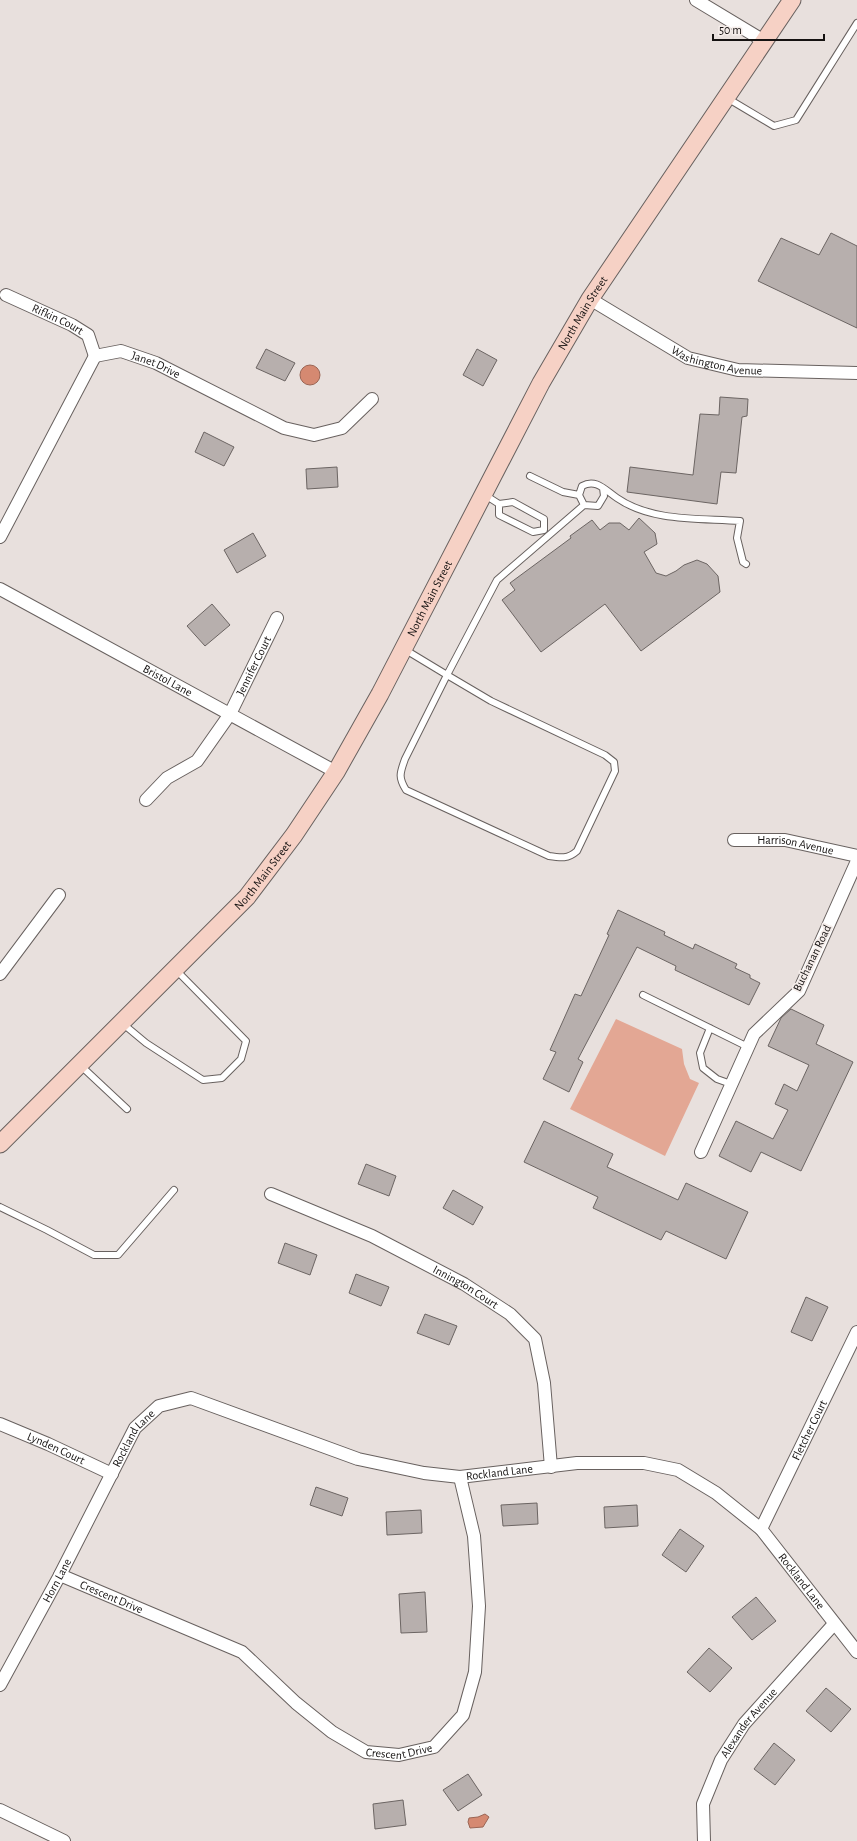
<svg xmlns="http://www.w3.org/2000/svg" width="857" height="1841" font-family="'Alegreya Sans',sans-serif">
<style>
.green{fill:#e3a794}
.water{fill:#d58971;stroke:#9b6554}
.building{fill:#b7afad;stroke:#6c6563}
.lines{fill:none;stroke-linecap:round;stroke-linejoin:round}
.service-casing{stroke:#68615f;stroke-width:8}
.minor-casing{stroke:#68615f;stroke-width:14}
.secondary-casing{stroke:#68615f;stroke-width:19}
.service{stroke:#fff;stroke-width:6}
.minor{stroke:#fff;stroke-width:12}
.secondary{stroke:#f6d1c5;stroke-width:17}
.labels{text-anchor:middle;stroke-width:3.5;stroke-linejoin:round;paint-order:stroke}
.street-label{font-size:12px;fill:#151211;stroke:#f5edea}
</style>
<rect width="100%" height="100%" fill="#e8e0dd"/>
<path class="green" d="M616 1019 682 1049 684 1064 690 1079 699 1083 665 1156 570 1109Z"/>
<path class="water" d="M300 375a10 10 0 1 1 20 0a10 10 0 1 1-20 0Z
M485 1814 489 1817 483 1827 470 1828 468 1822 469 1818 478 1817Z"/>
<path class="building" d="M831 233 857 246V328L758 281 781 238 819 255Z
M266 349 295 363 285 381 256 368Z
M477 349 497 360 483 386 463 375Z
M720 397 748 399 747 416 742 417 736 473 721 472 717 504 627 492 630 467 693 475 700 414 719 415Z
M204 432 234 447 224 466 195 452Z
M337 467 338 487 307 489 306 469Z
M639 518 655 533 657 544 644 552 656 573 666 576 676 571 684 565 697 560 707 564 718 576 720 592 641 651 605 604 541 652 502 600 515 590 510 583 571 538 570 536 592 520 600 530 609 523H620L629 530Z
M253 533 266 556 237 573 224 550Z
M212 604 230 625 205 646 187 626Z
M618 910 665 932 664 935 693 949 695 944 737 964 735 968 750 975V978L760 983 749 1005 675 970 676 966 637 947 578 1059 583 1062 569 1092 543 1079 556 1052 550 1050 575 994 581 996 609 935 607 934Z
M791 1009 824 1025 816 1044 853 1062 801 1171 761 1152 751 1172 719 1156 736 1121 773 1139 788 1110 775 1104 784 1084 797 1091 809 1065 768 1046 781 1018Z
M544 1121 613 1154 607 1167 678 1200 686 1183 748 1212 726 1259 666 1231 661 1240 593 1208 598 1197 524 1162Z
M366 1164 396 1176 389 1196 358 1184Z
M453 1190 483 1207 473 1225 443 1208Z
M285 1243 317 1255 310 1275 278 1263Z
M356 1274 389 1287 381 1306 349 1293Z
M806 1297 828 1307 812 1341 791 1332Z
M425 1314 457 1326 449 1345 417 1333Z
M316 1487 348 1498 342 1516 310 1505Z
M537 1503 538 1524 503 1526 501 1505Z
M637 1505 638 1526 605 1528 604 1507Z
M421 1510 422 1533 387 1535 386 1512Z
M680 1529 704 1546 686 1572 662 1555Z
M425 1592 427 1632 401 1633 399 1594Z
M756 1597 776 1621 752 1640 732 1617Z
M709 1648 732 1668 710 1692 687 1672Z
M826 1688 851 1709 831 1732 806 1711Z
M774 1743 795 1760 775 1785 754 1769Z
M468 1774 482 1795 458 1811 443 1790Z
M403 1800 406 1825 375 1829 373 1804Z"/>
<g class="lines">
<defs>
<path id="service" d="M727 98 774 126 796 120 857 23
M530 476 563 492 579 495
M485 495 499 504 513 502 544 519V530L533 532 499 515V504
M584 505 598 506 604 496 603 488
M404 649 447 675 497 580 584 505 579 495 582 486C596 478 605 490 617 498 652 522 699 518 740 521L737 538 743 562 746 564
M447 675 491 701 605 755 614 762 615 771 577 851C568 859 561 858 549 856L406 790C398 777 400 773 405 759Z
M643 995 748 1047
M122 1023 146 1043 203 1080 222 1078 241 1059 246 1041 176 970
M710 1028 700 1053 703 1068 717 1079 731 1084
M80 1065 127 1109
M0 1207 47 1230 94 1255H118L174 1190"/>
<g id="minor">
<path d="M696 0 764 41"/>
<path id="s1" d="M6 295 72 325 88 335 95 356"/>
<path id="s2" d="M590 299 688 358 738 370 857 373"/>
<path id="s3" d="M95 356 121 351 156 363 284 428 314 435 342 428 372 399"/>
<path d="M0 537 95 356"/>
<path id="s4" d="M0 589 336 772"/>
<path id="s5" d="M146 800 167 778 197 761 230 714 277 618"/>
<path id="s6" d="M734 840H785L857 856"/>
<path d="M0 974 59 895"/>
<path d="M701 1152 754 1034 799 991 857 861"/>
<path id="s7" d="M271 1194 372 1236 464 1284 510 1314 535 1339 544 1383 551 1467"/>
<path id="s8" d="M0 1424 48 1444 112 1474"/>
<path id="s9" d="M761 1529 857 1332"/>
<path id="s10" d="M60 1575 242 1652 296 1703 332 1732 366 1752 399 1755 434 1747 463 1715 475 1672 479 1606 474 1536 460 1477"/>
<path id="s11" d="M0 1685 60 1575 135 1428 159 1406 191 1398 358 1459 424 1473 460 1477 577 1463H644L678 1470 716 1493 761 1529 857 1652"/>
<path d="M0 1810 64 1841"/>
<path id="s12" d="M704 1841 703 1804 721 1760 744 1724 834 1624"/>
</g>
<g id="secondary">
<path id="s13" d="M0 1144 247 897 294 835 336 772 380 694 541 383 590 299 792 0"/>
</g>
</defs>
<use href="#service" class="service-casing"/>
<use href="#minor" class="minor-casing"/>
<use href="#secondary" class="secondary-casing"/>
<use href="#service" class="service"/>
<use href="#minor" class="minor"/>
<use href="#secondary" class="secondary"/>
</g>
<g class="labels">
<g class="street-label">
<text dy="4" stroke="none"><textPath href="#s13" startOffset="1024">North Main Street</textPath></text>
<text dy="4" stroke="none"><textPath href="#s1" startOffset="57">Rifkin Court</textPath></text>
<text dy="4" stroke="none"><textPath href="#s2" startOffset="143">Washington Avenue</textPath></text>
<text dy="4" stroke="none"><textPath href="#s3" startOffset="64">Janet Drive</textPath></text>
<text dy="4" stroke="none"><textPath href="#s13" startOffset="700">North Main Street</textPath></text>
<text dy="4" stroke="none"><textPath href="#s5" startOffset="176">Jennifer Court</textPath></text>
<text dy="4" stroke="none"><textPath href="#s4" startOffset="191">Bristol Lane</textPath></text>
<text dy="4" stroke="none"><textPath href="#s6" startOffset="62">Harrison Avenue</textPath></text>
<text dy="4" stroke="none"><textPath href="#s13" startOffset="376">North Main Street</textPath></text>
<text transform="translate(812 958) rotate(-64)" y="4">Buchanan Road</text>
<text dy="4" stroke="none"><textPath href="#s7" startOffset="216">Innington Court</textPath></text>
<text dy="4" stroke="none"><textPath href="#s9" startOffset="110">Fletcher Court</textPath></text>
<text dy="4" stroke="none"><textPath href="#s11" startOffset="281">Rockland Lane</textPath></text>
<text dy="4" stroke="none"><textPath href="#s8" startOffset="61">Lynden Court</textPath></text>
<text dy="4" stroke="none"><textPath href="#s11" startOffset="677">Rockland Lane</textPath></text>
<text dy="4" stroke="none"><textPath href="#s11" startOffset="119">Horn Lane</textPath></text>
<text dy="4" stroke="none"><textPath href="#s11" startOffset="1025">Rockland Lane</textPath></text>
<text dy="4" stroke="none"><textPath href="#s10" startOffset="56">Crescent Drive</textPath></text>
<text dy="4" stroke="none"><textPath href="#s12" startOffset="131">Alexander Avenue</textPath></text>
<text dy="4" stroke="none"><textPath href="#s10" startOffset="391">Crescent Drive</textPath></text>
</g>
</g>
<path d="M713 34v6h111v-6" fill="none" stroke="#151211" stroke-width="2"/>
<text x="719" y="34" font-size="12" fill="#151211" stroke="#f5edea" stroke-width="3" paint-order="stroke">50 m</text>
</svg>
